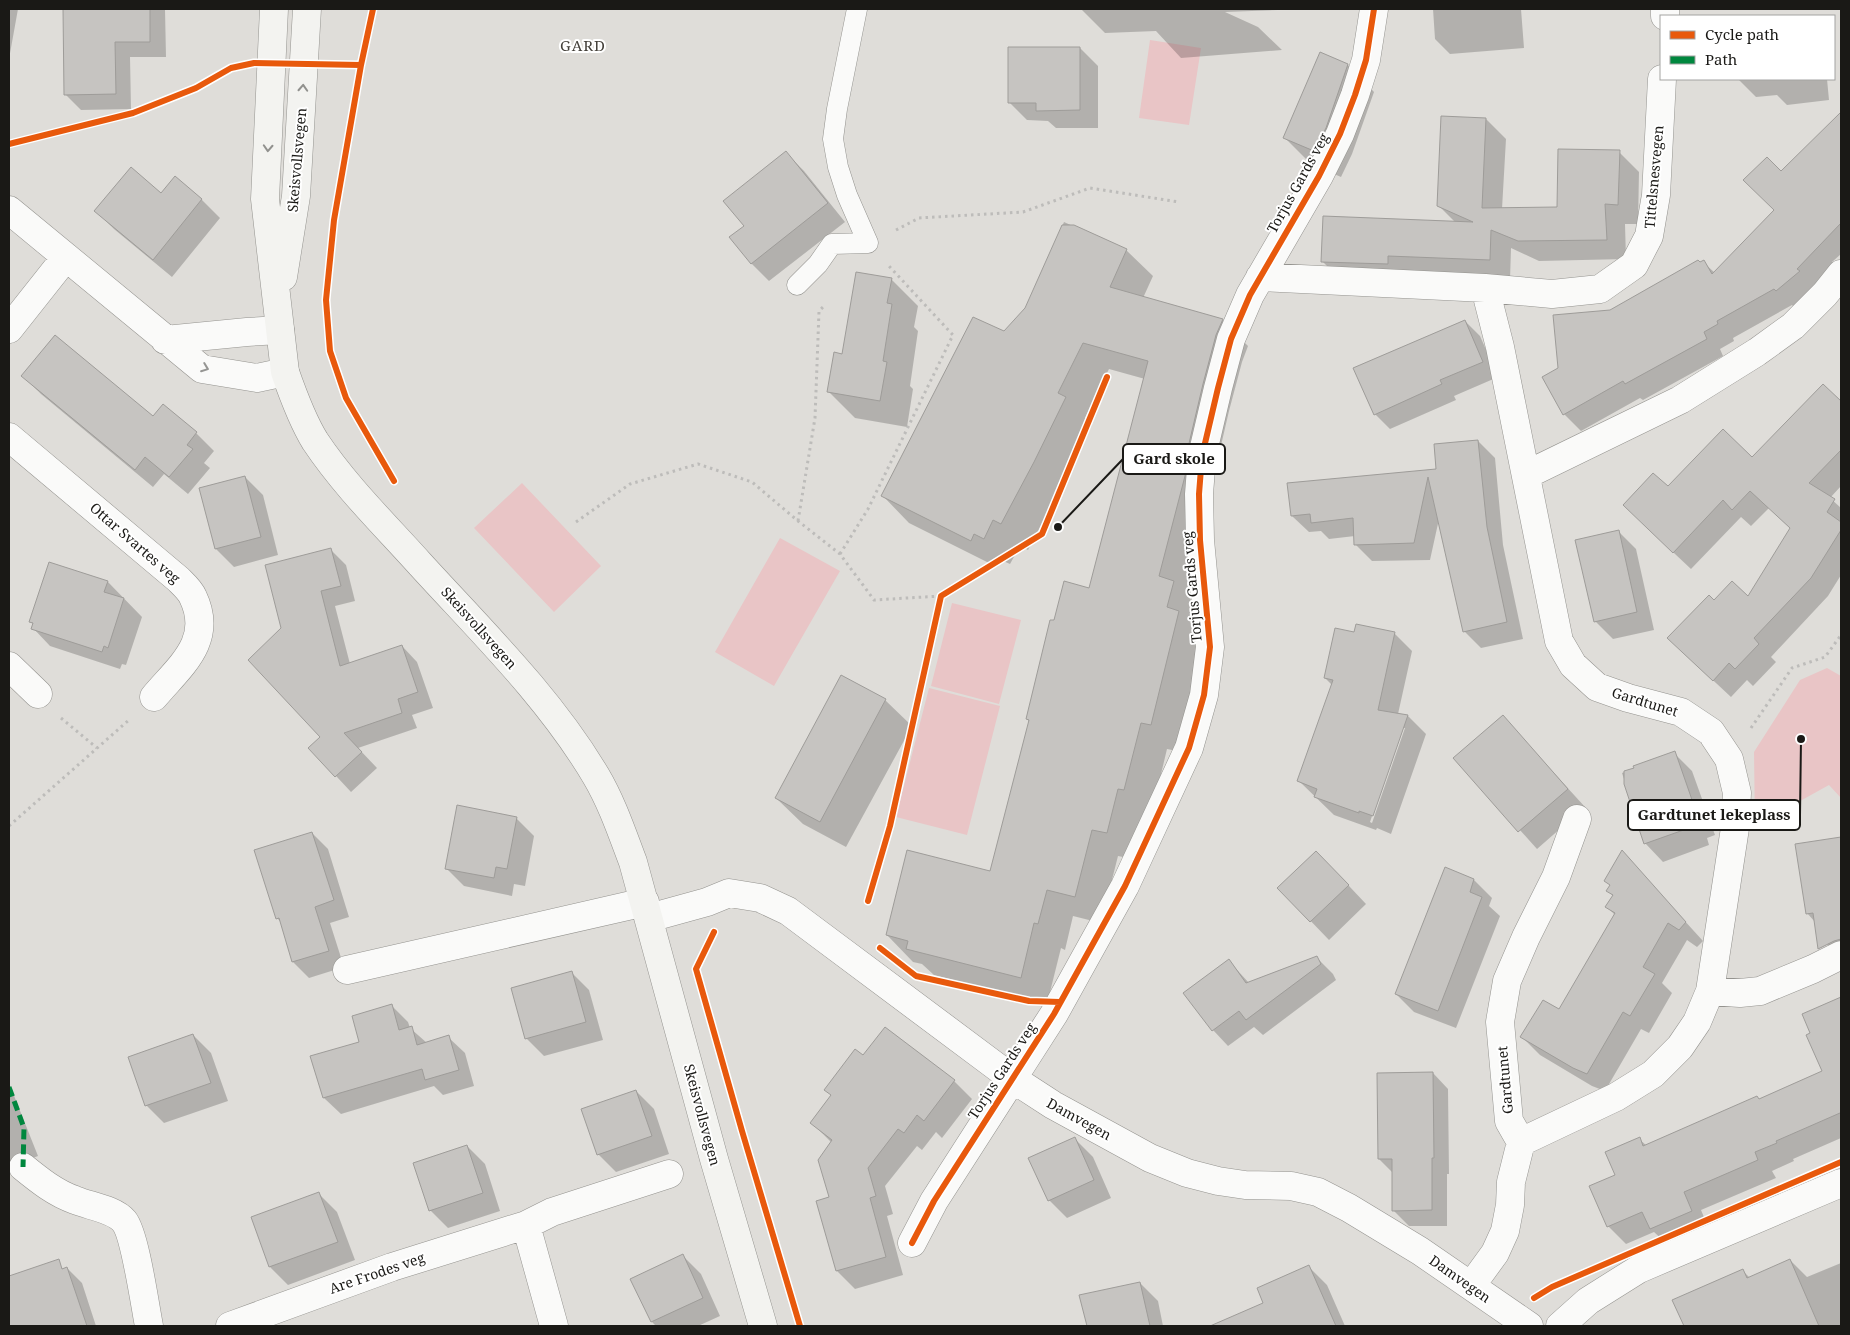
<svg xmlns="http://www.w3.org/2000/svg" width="1850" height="1335" font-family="'Noto Serif',serif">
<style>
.green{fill:#e9c5c6}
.shadow{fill:#0003;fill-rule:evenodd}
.building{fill:#c6c4c1;stroke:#9e9c99}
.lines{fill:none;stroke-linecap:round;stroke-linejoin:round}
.lane-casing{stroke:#94938f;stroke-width:21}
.street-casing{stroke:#94938f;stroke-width:29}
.secondary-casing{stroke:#94938f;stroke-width:29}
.path{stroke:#bdbcba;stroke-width:3;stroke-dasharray:2.5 4;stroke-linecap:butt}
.lane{stroke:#fafaf9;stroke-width:20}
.street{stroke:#fafaf9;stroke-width:28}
.secondary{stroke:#f3f3f0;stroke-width:28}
.quiet{stroke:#00873e;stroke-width:5;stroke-dasharray:10 5;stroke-linecap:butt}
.cycleway-casing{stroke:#fff;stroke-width:9}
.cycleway{stroke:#e8590c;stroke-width:6}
.oneway{stroke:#91918e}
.oneway2{stroke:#959593}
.labels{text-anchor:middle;stroke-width:4;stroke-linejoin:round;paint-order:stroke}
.street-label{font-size:14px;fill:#1a1916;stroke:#fff}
.neighbourhood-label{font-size:15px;letter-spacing:1px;fill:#44403a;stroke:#fff}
.leader{fill:none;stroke:#1a1916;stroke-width:2}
.callout-dot{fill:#1a1916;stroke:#fff;stroke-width:2}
.callout{fill:#fff;stroke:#1a1916;stroke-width:2}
.callout-label{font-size:15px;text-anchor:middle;font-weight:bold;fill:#1a1916}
</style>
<rect width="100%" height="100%" fill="#dfddd9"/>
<path class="green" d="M1150 40 1201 48 1189 125 1139 118Z
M522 483 601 566 554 612 474 528Z
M780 538 840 571 774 686 715 652Z
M952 603 1021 620 999 704 931 686Z
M1827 668 1841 676V798L1829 785 1755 826 1754 752 1800 680Z
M929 688 1000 706 967 835 896 817Z"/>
<path class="shadow" d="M9 9H18L9 59Z
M64 9H165L166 57H130L131 109 81 110 65 94Z
M1081 9H1308L1225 12 1258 27 1282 50 1181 58 1156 31 1105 33Z
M1433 9H1521L1524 48 1450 54 1435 39Z
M1080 48 1098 66V128H1056L1048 121 1027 120 1009 102Z
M1321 54 1348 65 1374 92 1352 154 1341 177 1311 164 1284 137Z
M1738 79H1827L1829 100 1787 105 1777 95 1756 97Z
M1486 119 1506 139 1502 209 1559 208 1619 152 1639 172 1638 224H1625L1626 259 1539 261 1511 248 1510 280 1342 281 1322 261 1455 222 1438 205Z
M1841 128V254L1832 262 1835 264 1794 307 1792 305 1733 338 1734 341 1720 349 1723 356 1643 400 1640 398 1581 431 1564 414 1560 369 1610 311 1703 262 1715 273 1775 210 1781 173 1825 145Z
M786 153 804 171 845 222 769 281 751 263 746 226Z
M175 178 202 200 220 218 172 277 114 229 96 211 161 194Z
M1064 222 1126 250 1153 276 1143 298 1222 320 1248 346 1242 362 1229 411 1213 480 1211 503 1187 596 1200 608 1194 628 1205 638 1177 751 1167 749 1151 816 1133 859 1118 856 1101 923 1073 916 1065 950 1061 948 1047 1004 934 975 922 964 913 962 887 935 991 873 1030 722 1027 719 1055 622 1090 589 1145 379 1109 369 1085 418 1092 425 1060 489 1028 550 1020 546 1010 564 1001 560 997 567 909 523 883 496 1005 332 1026 308Z
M891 279 918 306 914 327 918 331 910 386 913 389 907 427 855 418 828 391Z
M1465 321 1480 336 1498 377 1454 396 1456 400 1390 429 1375 414Z
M23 376 154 418 163 406 196 433 214 451 204 463 210 468 188 494 164 474 153 487 41 394Z
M1823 386 1841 403V486L1830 498 1841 508V575L1828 596 1771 657 1776 662 1753 686 1747 680 1731 697 1687 656 1714 602 1748 598 1791 529 1769 508 1751 526 1741 517 1691 569 1642 523 1668 488 1752 459Z
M1478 441 1495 458 1503 545 1523 639 1481 648 1464 631 1439 519 1430 560 1372 561 1355 544V536L1329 539 1321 531 1309 532 1292 516 1437 470Z
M245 477 263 495 278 555 234 567 216 549 201 489Z
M1618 531 1636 549 1654 630 1613 639 1595 621Z
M331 550 346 565 355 601 335 606 350 664 402 646 417 662 433 708 412 715 417 728 358 748 377 768 351 792 310 748 322 737 282 629Z
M108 582 142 617 126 665 122 664 120 669 50 646 33 628 34 625 31 622Z
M1394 633 1412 651 1398 714 1408 716 1426 734 1391 834 1377 828 1376 830 1334 815 1299 781 1333 686 1325 678 1355 634ZM1402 728H1405L1372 823 1370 822Z
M885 700 912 726 846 847 803 824 776 798Z
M1502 716 1585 807 1537 849 1455 758Z
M1674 753 1692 771 1715 835 1707 838 1709 845 1663 862 1645 843 1622 773Z
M516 818 534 836 525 886 514 884 512 896 464 886 446 868Z
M312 833 328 849 349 917 330 923 344 967 309 978 293 962 282 923 277 918Z
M1841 838V949L1833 950 1817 934 1815 922 1807 913 1796 845Z
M1622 852 1703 941 1697 947 1687 940 1662 983 1672 993 1649 1033 1641 1029 1605 1091 1592 1086 1540 1055 1522 1037 1559 1011 1615 915 1607 907 1613 896 1608 891Z
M1445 869 1474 880 1492 898 1489 906 1500 916 1456 1028 1414 1012 1396 994Z
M1334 870 1366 904 1329 940 1279 888Z
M1317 958 1333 974 1336 980 1263 1035 1254 1027 1228 1046 1213 1030 1228 960 1249 983Z
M571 972 589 990 603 1040 544 1056 526 1038Z
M1834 1001 1841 1008V1138L1793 1159 1794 1161 1772 1171 1776 1178 1701 1210 1709 1229 1669 1246 1654 1232 1626 1244 1608 1226 1617 1175 1639 1139 1647 1146 1824 1072 1812 1034Z
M392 1006 408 1022 410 1028 427 1043 448 1037 465 1053 474 1086 443 1095 434 1086 341 1114 324 1098 312 1057 361 1042Z
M193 1035 211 1053 228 1101 164 1123 146 1105Z
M864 1056 954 1081 972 1099 942 1138 936 1132 922 1150 917 1146 885 1186 893 1214 887 1216 903 1275 855 1289 837 1271 831 1198 832 1143 812 1123Z
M1433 1073 1448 1089 1449 1174H1447V1226H1409L1393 1210V1173L1379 1159Z
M9 1083 38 1156 9 1167Z
M636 1091 654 1109 669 1154 616 1172 598 1154Z
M1075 1139 1093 1157 1111 1198 1067 1218 1049 1200Z
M467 1146 485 1164 500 1211 448 1228 430 1210Z
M319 1194 337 1212 355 1260 288 1285 270 1267 252 1218Z
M683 1256 701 1274 720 1316 698 1326H656L652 1322Z
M1790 1260 1807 1277 1841 1263V1326H1685L1674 1300 1742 1270 1750 1278Z
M1309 1267 1327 1285 1345 1326H1237L1236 1323 1265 1304Z
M67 1268 82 1283 96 1326H9V1278Z
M1140 1283 1158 1301 1163 1326H1088L1081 1296Z"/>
<path class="building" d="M63 9H150V42H115L116 94 64 95Z
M1008 47H1080V110L1036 111V103H1008Z
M1320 52 1348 64 1326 128 1314 151 1283 138Z
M1841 112V223L1797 269 1800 271 1776 291 1774 289 1717 321 1718 324 1704 332 1707 339 1625 384 1623 381 1563 415 1542 377 1558 368 1553 315 1610 310 1698 260 1700 262 1704 260 1712 274 1774 210 1743 180 1767 157 1781 171Z
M1441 116 1486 118 1482 208 1557 207 1558 149 1620 150 1618 205 1605 204 1607 240 1518 241 1491 230 1490 260 1388 256V264L1321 262 1323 216 1473 222 1437 206Z
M786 151 828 203 751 264 729 237 744 226 723 201Z
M131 167 161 193 175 176 202 199 153 260 94 211Z
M1062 225H1074L1127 249 1110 287 1223 319 1216 335 1203 384 1187 452 1185 476 1159 576 1174 581 1167 607 1179 611 1151 725 1141 723 1124 790 1118 789 1107 833 1092 830 1075 897 1047 890 1038 924 1034 923 1021 978 906 949 908 941 886 935 907 850 990 871 1029 720 1026 719 1050 620H1054L1064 581 1089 588 1148 361 1083 343 1058 393 1066 397 1034 462 1001 524 993 520 984 539 974 534 971 541 881 496 973 317 1004 331 1025 308Z
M856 272 892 278 887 303 892 304 883 361 887 362 880 401 827 392 834 352 842 354Z
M1465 320 1483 362 1440 380 1442 384 1374 415 1353 368Z
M55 335 153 416 163 404 197 432 187 445 193 449 169 477 145 457 135 470 21 376Z
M1823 384 1841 401V450L1809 483 1835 499 1827 512 1841 522V530L1811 578 1754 638 1759 644 1735 669 1729 663 1713 681 1667 638 1709 595 1714 600 1732 581 1748 596 1790 528 1750 491 1732 510 1723 500 1673 553 1623 505 1653 473 1668 486 1723 429 1752 457Z
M1478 440 1487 527 1507 622 1463 632 1428 477 1414 543 1354 545 1353 518 1311 523 1310 514 1291 516 1287 483 1436 469 1434 444Z
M245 476 261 537 215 549 199 488Z
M1619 530 1637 612 1594 622 1575 540Z
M331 548 341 586 321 591 340 666 402 645 418 692 398 699 402 713 344 733 362 752 335 777 308 748 320 737 248 660 281 628 265 565Z
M49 562 108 581 104 592 124 598 108 648 104 646 102 652 31 629 33 623 29 622Z
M1356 624 1395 632 1378 710 1408 715 1373 816 1359 811V813L1314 797 1317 789 1297 781 1333 680 1324 678 1335 628 1354 632Z
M841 675 886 699 820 822 775 798Z
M1503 715 1568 789 1518 832 1453 758Z
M1675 751 1698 817 1690 820 1692 827 1644 844 1624 784V771L1634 768 1633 766Z
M457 805 517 817 507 869 496 867 494 878 445 869Z
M312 832 334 900 315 907 329 951 292 962 279 918 276 919 254 850Z
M1841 837V939L1834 941 1818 949 1813 913 1806 914 1795 844Z
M1622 850 1686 922 1679 930 1668 923 1643 967 1655 974 1630 1016 1623 1012 1587 1074 1573 1068 1520 1037 1543 1000 1559 1009 1615 913 1605 907 1613 895 1606 891 1610 885 1604 881Z
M1316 851 1349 885 1310 922 1277 888Z
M1445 867 1474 879 1470 892 1482 897 1438 1011 1395 994Z
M1317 956 1321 964 1246 1020 1239 1011 1212 1031 1183 993 1229 959 1246 983Z
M572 971 586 1022 525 1039 511 988Z
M1841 997V1114L1840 1113 1776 1141 1777 1143 1755 1152 1758 1160 1684 1192 1692 1211 1650 1229 1642 1212 1607 1227 1589 1186 1615 1175 1605 1152 1640 1137 1643 1146 1757 1096 1759 1099 1822 1071 1806 1035 1810 1033 1802 1014Z
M392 1004 399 1030 412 1026 417 1045 449 1035 459 1070 425 1080 422 1069 323 1098 310 1056 359 1042 352 1016Z
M885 1027 955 1080 924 1121 917 1115 904 1133 898 1129 868 1168 876 1196 870 1198 886 1257 836 1271 816 1201 829 1197 818 1160 832 1140 810 1123 831 1095 824 1090 855 1049 863 1055Z
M193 1034 211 1083 145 1106 128 1057Z
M1433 1072 1434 1158H1432V1210L1392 1211V1159H1378L1377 1073Z
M636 1090 652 1136 597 1155 581 1109Z
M1075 1137 1094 1180 1048 1201 1028 1158Z
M467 1145 483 1193 429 1211 413 1163Z
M319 1192 338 1242 269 1267 251 1217Z
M683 1254 703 1298 651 1322 630 1279Z
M59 1259 62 1269 67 1267 87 1326H9V1276Z
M1790 1259 1819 1326H1684L1672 1300 1743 1269 1747 1278Z
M1309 1265 1336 1326H1210L1263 1303 1257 1288Z
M1140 1282 1150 1326H1087L1079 1295Z"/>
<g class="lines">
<defs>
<path id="lane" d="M797 285 818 264 832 244 868 243 847 195 838 167 833 139 837 109 857 9"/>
<path id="street" d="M1665 16V9
M9 210 202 369 257 378 285 372
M1260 277 1485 288 1552 294 1600 289 1634 265 1649 236 1656 195 1662 79
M9 329 66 257
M165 340 247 332 280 330
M9 437 178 579C183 584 190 590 193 597 214 641 180 666 154 697
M1526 475 1680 400 1757 352 1793 326 1825 294 1841 274
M9 666 38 694
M649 918 707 902 729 893 760 898 788 911 1013 1079 1053 1105 1150 1158 1187 1173 1218 1181 1245 1185 1291 1186 1318 1192 1349 1208 1420 1251 1529 1326
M347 970 645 902
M1710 991 1740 993 1760 991 1813 969 1841 955
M1521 1142 1509 1121 1500 1022 1507 981 1526 937 1556 877 1577 819
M23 1167C39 1180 55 1193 75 1200 89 1206 114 1209 124 1221 135 1234 145 1306 149 1326
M526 1225 554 1326
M912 1243 934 1201 1054 1014 1125 886 1189 748 1204 695 1210 647 1200 540 1199 494 1202 456 1218 388 1231 339 1250 295 1319 176 1340 134 1355 95 1366 60 1374 9
M1471 1286 1495 1253 1505 1231 1510 1205 1511 1182 1521 1142 1616 1097 1653 1074 1680 1047 1697 1022 1710 991 1735 828 1737 793 1729 759 1711 732 1681 712 1628 698 1597 687 1573 665 1559 641 1500 347 1485 288
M230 1326 392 1267 526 1225 552 1212 669 1174
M1560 1326 1588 1301 1639 1269 1841 1183"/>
<path id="secondary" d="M274 9 265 199 285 372C293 395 302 420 315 441 345 486 384 524 420 564 482 632 549 697 596 776 612 803 622 833 633 862L714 1159 763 1326
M283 277 296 196 307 9"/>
</defs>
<use href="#lane" class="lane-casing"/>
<use href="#street" class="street-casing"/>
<use href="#secondary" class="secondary-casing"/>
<path class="path" d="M896 230 919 218 1023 212 1090 188 1179 202
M798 521 815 418 819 311 823 307
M576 522 630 484 698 464 752 482 798 521 840 554 874 600 941 596
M840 554 868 509 953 335 888 265
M61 718 97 748
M1751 728 1792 668 1825 657 1841 635
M9 826 130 719"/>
<use href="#lane" class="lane"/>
<use href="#street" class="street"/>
<use href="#secondary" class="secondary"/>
<path class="quiet" d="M9 1087 24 1128 23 1167"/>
<defs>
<path id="cycleway" d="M373 9 361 65 334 220 326 300 330 351 346 398 394 481
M9 144 133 113 196 88 231 68 254 63 361 65
M868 901 890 826 941 596 1042 534 1107 377
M714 932 696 969 742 1131 800 1326
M880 948 916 976 1029 1001 1060 1002
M912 1243 934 1201 1054 1014 1125 886 1189 748 1204 695 1210 647 1200 540 1199 494 1202 456 1218 388 1231 339 1250 295 1319 176 1340 134 1355 95 1366 60 1374 9
M1534 1298 1552 1287 1841 1162"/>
</defs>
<use href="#cycleway" class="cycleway-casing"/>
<use href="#cycleway" class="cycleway"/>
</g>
<defs><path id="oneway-chevron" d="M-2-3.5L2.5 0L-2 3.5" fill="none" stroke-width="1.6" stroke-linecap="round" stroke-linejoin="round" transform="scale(1.25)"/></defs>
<g class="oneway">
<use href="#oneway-chevron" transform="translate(303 88) rotate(-87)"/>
<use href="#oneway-chevron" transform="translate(268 148) rotate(93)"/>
</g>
<use class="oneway2" href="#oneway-chevron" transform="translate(205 368) rotate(21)"/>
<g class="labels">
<g class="street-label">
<text transform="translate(297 160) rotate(-85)" y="5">Skeisvollsvegen</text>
<text transform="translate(1654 177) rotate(-85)" y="5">Tittelsnesvegen</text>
<text transform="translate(1298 183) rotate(-61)" y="5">Torjus Gards veg</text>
<text transform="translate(135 543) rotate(41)" y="5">Ottar Svartes veg</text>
<text transform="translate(1192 587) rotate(-95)" y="5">Torjus Gards veg</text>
<text transform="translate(479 628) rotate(48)" y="5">Skeisvollsvegen</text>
<text transform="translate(1645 702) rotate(17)" y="5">Gardtunet</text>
<text transform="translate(1002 1071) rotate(-57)" y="5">Torjus Gards veg</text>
<text transform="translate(1505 1080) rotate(-95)" y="5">Gardtunet</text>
<text transform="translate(702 1115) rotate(75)" y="5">Skeisvollsvegen</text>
<text transform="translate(1079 1119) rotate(29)" y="5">Damvegen</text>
<text transform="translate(377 1273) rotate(-19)" y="5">Are Frodes veg</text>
<text transform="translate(1460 1279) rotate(35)" y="5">Damvegen</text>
</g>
<g class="neighbourhood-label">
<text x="583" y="51">GARD</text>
</g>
</g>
<path class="leader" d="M1058 527L1123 459M1801 739L1800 815"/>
<g class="callout-dot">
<circle cx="1058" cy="527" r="5"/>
<circle cx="1801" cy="739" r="5"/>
</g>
<g class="callout">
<rect x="1123" y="444" width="102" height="30" rx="5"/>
<rect x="1628" y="800" width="172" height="30" rx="5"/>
</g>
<g class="callout-label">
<text x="1174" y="464">Gard skole</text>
<text x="1714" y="820">Gardtunet lekeplass</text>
</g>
<rect width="1850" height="1335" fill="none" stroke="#1a1916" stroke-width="20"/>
<rect x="1660" y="15" width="175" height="65" fill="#ffffff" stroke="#a3a3a2"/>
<rect x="1670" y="31" width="25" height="8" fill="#e8590c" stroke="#a3a3a2"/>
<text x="1705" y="40" font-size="15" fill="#1a1916">Cycle path</text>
<rect x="1670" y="56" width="25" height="8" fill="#00873e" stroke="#a3a3a2"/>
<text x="1705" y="65" font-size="15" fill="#1a1916">Path</text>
</svg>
